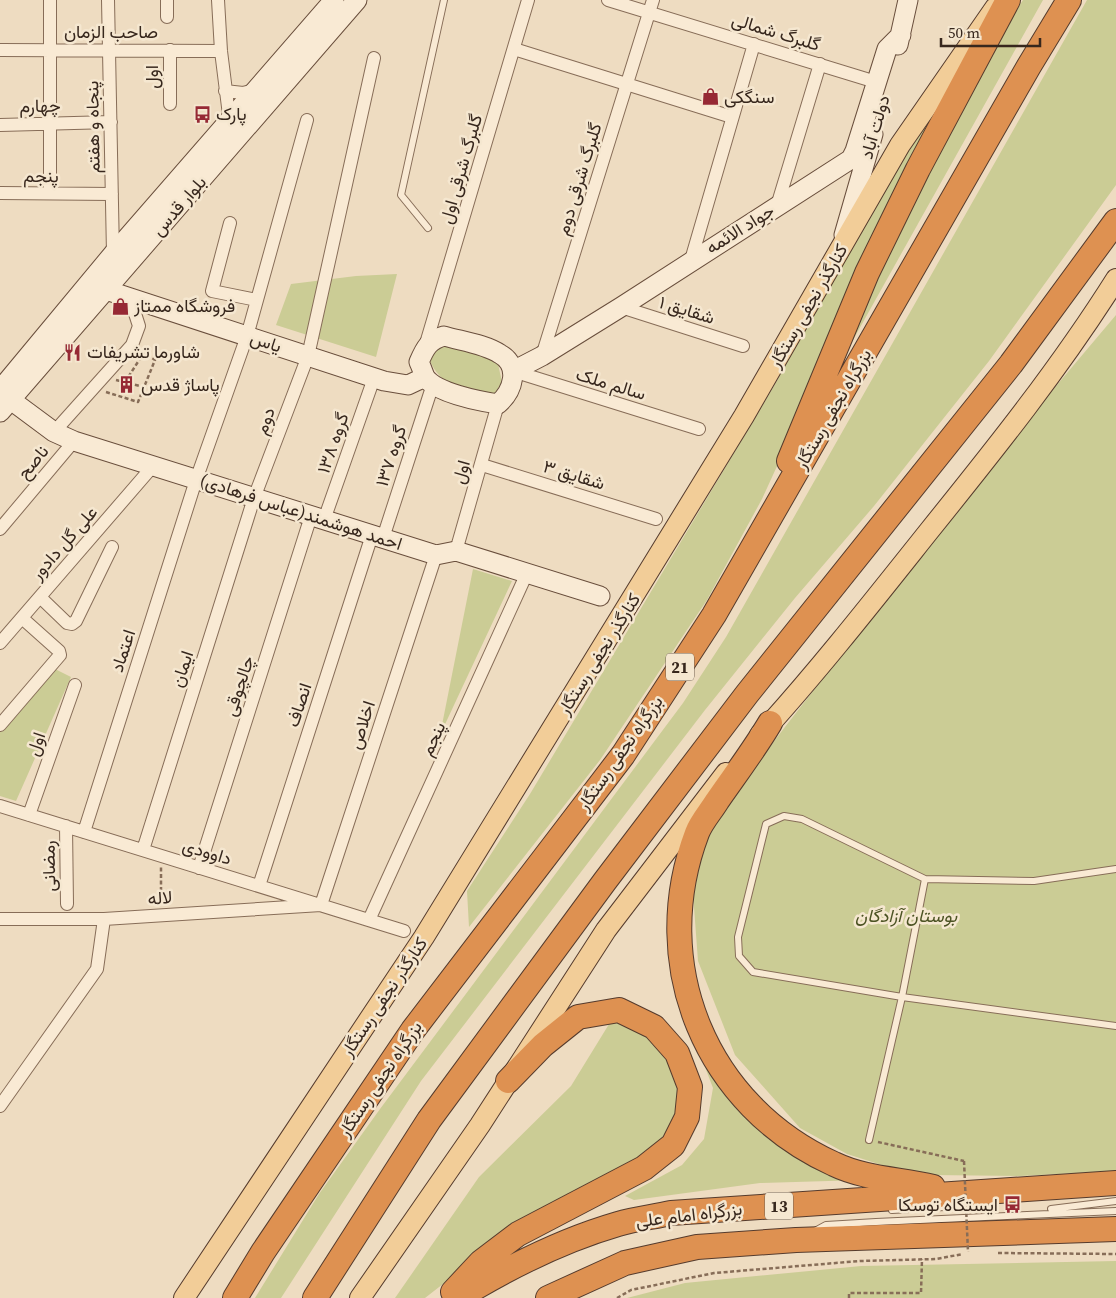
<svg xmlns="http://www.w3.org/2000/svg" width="1116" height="1298" font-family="'Source Serif 4',Vazirmatn,serif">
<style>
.green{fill:#cbcc95}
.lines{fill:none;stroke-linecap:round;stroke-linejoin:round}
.lane-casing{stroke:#876d58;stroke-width:8}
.street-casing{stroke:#876d58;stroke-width:14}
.secondary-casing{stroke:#694e3c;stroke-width:21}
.primary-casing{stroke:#553b2d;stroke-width:22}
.highway-casing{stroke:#553b2d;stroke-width:26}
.path{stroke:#876d58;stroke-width:2.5;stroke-dasharray:4 2.5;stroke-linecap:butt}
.lane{stroke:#f9ead4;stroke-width:6}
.street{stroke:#f9ead4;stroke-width:12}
.secondary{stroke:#f9ead4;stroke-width:19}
.primary{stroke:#f2cd98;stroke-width:20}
.highway{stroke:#de9151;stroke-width:24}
.path-bridge{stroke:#876d58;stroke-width:2.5;stroke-dasharray:4 2.5;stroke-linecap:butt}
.labels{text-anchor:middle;stroke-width:5;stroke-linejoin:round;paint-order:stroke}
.shield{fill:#f5e7d0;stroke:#706153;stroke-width:1}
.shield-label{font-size:16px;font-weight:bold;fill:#37271d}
.street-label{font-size:18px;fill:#37271d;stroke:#f5e7d0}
.poi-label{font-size:18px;fill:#37271d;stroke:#f5e7d0;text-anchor:start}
.park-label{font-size:18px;font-style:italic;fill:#4c5323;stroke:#f5e7d0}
</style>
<rect width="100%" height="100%" fill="#eedcc1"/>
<path class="green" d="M1023 0H1043L829 383 826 377 997 39Z
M1087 0H1116V185L989 361 874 506 795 598 705 710 421 1081 281 1298H255L319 1194 380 1109 683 703 726 637Z
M956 75 762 499 707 600 600 760 469 927 467 891 530 794 771 391 904 156Z
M397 274 376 357 276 325 291 284 356 276Z
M1116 315V1171L1020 1176 931 1175 888 1167 847 1154 800 1128 735 1055 698 961 692 880 700 836 986 469Z
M446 344 494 359 498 364 502 382 494 395C466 388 440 389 429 358L434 348Z
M473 569 512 581 440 735Z
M53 668 71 677 16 801 0 796V732Z
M614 1016 651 1036 676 1062 687 1096 679 1127 636 1164 520 1224 425 1298H395L479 1177 571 1086Z
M700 1054 708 1058 743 1110 862 1180 760 1183 634 1200 625 1196 682 1165 704 1139 713 1088Z
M1116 1261V1298H627L685 1283 861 1266Z"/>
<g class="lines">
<defs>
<path id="lane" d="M428 228 401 195 444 0
M925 879 902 997 1116 1026
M869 1140 902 997 753 972 739 956 738 937 766 824 784 816 802 819 925 879 1034 881 1116 869
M1051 1209 1116 1201
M892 1210 962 1206 995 1210
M815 1231 826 1225 876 1222 1116 1211"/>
<path id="street" d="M50 0V193
M108 0 113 254
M167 0V17
M218 0 221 51 230 123
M608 0 876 82
M514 49 732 117
M0 50 221 51
M170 50V104
M225 91 243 93 258 89
M0 125 111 122
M0 193 112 194
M777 206 820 64
M230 223 212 291 257 300
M691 260 754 44
M621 307 743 346
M425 347 528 0
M542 356 653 0
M513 371 699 429
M54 432 132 345 139 326 130 298
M482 465 656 519
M324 520 374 378
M0 529 74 441
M383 538 433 384
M456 551 498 404
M40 597 67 623 72 624 76 621 112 547
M0 643 153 466
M0 725 60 655 59 651 22 618
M0 806 404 931
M29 815 75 685
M66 826 67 904
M84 832 196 480 247 336 307 120
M143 850 254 498 308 356 374 58
M199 868 311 516
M259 886 372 535
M0 919H104L321 905 436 555
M369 920 527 573
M0 1106 97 969 104 919"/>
<path id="secondary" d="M898 45 908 0
M844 235 873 134
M106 290 384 381 408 385 425 377
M444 336C461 341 485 344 500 354 521 366 513 391 498 404 479 401 436 393 425 377 423 372 421 366 419 362 425 348 429 340 444 336Z
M513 371 542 356 621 307 851 159 855 151 887 49 901 35
M0 390 113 254 334 0
M0 392 54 432 74 441 436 555 456 551 600 596
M0 412 357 0"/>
<path id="primary" d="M760 735C819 670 874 600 929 531 995 449 1060 368 1116 279
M184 1298 424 937 744 416 900 145 995 8
M360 1298 480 1125 606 930 726 773"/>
<path id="highway" d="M789 461 867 273 918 169 1008 0
M770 723C754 750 735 775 717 801 711 811 701 822 697 833 647 965 706 1106 834 1164 865 1179 900 1179 933 1187
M453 1292 481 1262 518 1234 644 1168 673 1145 687 1117 690 1087 677 1053 654 1027 619 1010 578 1017 543 1045 508 1081
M235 1298 263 1252 413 1030 623 755 714 615 1029 66 1069 0
M315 1298 429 1120 605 881 747 694 1011 364 1116 221
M458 1298C507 1268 563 1240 618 1224 635 1219 653 1217 671 1213L1116 1183
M548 1298 625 1263 697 1247 796 1240 1116 1229"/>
</defs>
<use href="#lane" class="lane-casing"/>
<use href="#street" class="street-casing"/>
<use href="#secondary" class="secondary-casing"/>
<use href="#primary" class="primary-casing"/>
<use href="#highway" class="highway-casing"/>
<path class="path" d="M116 380 144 387
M125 382 143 354
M106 392 138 402 155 360 141 351
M161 904V867
M878 1142 964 1161
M998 1253 1116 1254
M617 1298 631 1290 714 1273 860 1261 936 1259 963 1254
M849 1298V1293H921L922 1259"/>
<use href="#lane" class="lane"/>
<use href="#street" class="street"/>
<use href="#secondary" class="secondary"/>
<use href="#primary" class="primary"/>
<use href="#highway" class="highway"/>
<path class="path-bridge" d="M964 1161 968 1252"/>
</g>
<defs>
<symbol id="shop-bare" viewBox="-9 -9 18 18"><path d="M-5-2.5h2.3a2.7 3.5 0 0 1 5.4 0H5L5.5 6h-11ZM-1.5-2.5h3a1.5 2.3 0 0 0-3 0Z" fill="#962934" stroke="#f5e7d0" stroke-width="2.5" paint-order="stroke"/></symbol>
<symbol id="bus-bare" viewBox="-9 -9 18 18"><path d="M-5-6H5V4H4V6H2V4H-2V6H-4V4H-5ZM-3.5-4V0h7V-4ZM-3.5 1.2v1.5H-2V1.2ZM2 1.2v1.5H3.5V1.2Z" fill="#962934" stroke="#f5e7d0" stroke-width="2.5" paint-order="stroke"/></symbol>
<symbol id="restaurant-bare" viewBox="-9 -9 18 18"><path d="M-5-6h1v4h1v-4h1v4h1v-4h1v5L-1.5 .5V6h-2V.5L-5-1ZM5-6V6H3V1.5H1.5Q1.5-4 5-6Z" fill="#962934" stroke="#f5e7d0" stroke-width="2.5" paint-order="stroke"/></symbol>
<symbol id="building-bare" viewBox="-9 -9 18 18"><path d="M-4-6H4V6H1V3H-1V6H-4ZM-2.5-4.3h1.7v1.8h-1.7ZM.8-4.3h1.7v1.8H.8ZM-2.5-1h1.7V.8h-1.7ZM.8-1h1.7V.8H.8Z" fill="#962934" stroke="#f5e7d0" stroke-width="2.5" paint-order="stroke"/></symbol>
</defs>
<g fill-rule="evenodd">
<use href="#shop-bare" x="698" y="84" width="25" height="25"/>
<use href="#bus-bare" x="190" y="102" width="25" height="25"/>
<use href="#shop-bare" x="108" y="294" width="25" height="25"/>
<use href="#restaurant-bare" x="60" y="340" width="25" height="25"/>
<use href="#building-bare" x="114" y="372" width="25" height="25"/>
<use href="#bus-bare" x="1000" y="1192" width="25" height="25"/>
</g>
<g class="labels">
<g class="shield">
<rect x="666" y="653.5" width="28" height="27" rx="4"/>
<rect x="765" y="1192.5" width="28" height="27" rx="4"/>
</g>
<g class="shield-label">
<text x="680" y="673">21</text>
<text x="779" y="1212">13</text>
</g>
<g class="street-label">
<text x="111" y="38">صاحب الزمان</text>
<text transform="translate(776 32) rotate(17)" y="6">گلبرگ شمالی</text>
<text transform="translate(152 77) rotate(-90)" y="6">اول</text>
<text transform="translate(40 106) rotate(-1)" y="6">چهارم</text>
<text transform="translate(93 127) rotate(-91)" y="6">پنجاه و هفتم</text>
<text transform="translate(875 127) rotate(-74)" y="6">دولت آباد</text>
<text transform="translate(461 169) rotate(-74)" y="6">گلبرگ شرقی اول</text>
<text transform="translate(41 176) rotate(1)" y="6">پنجم</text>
<text transform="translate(579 179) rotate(-73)" y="6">گلبرگ شرقی دوم</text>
<text transform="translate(179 206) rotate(-49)" y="6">بلوار قدس</text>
<text transform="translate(740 229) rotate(-32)" y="6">جواد الائمه</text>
<text transform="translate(808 306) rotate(-60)" y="6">کنارگذر نجفی رستگار</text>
<text transform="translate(687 310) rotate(17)" y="6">شقایق ۱</text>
<text transform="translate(266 342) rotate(18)" y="6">یاس</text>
<text transform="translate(611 384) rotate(17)" y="6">سالم ملک</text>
<text transform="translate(833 409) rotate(-60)" y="6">بزرگراه نجفی رستگار</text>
<text transform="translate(265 421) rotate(-70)" y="6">دوم</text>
<text transform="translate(333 443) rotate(-71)" y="6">گروه ۱۳۸</text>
<text transform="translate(391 456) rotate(-72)" y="6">گروه ۱۳۷</text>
<text transform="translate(33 462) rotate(-50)" y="6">ناصح</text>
<text transform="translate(461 472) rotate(-74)" y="6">اول</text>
<text transform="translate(574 475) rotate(17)" y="6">شقایق ۳</text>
<text transform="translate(301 512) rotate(18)" y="6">احمد هوشمند(عباس فرهادی)</text>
<text transform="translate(64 543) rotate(-49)" y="6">علی گل دادور</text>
<text transform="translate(123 651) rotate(-72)" y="6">اعتماد</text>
<text transform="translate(599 654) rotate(-58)" y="6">کنارگذر نجفی رستگار</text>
<text transform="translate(182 669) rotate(-72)" y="6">ایمان</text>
<text transform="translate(239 686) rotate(-72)" y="6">چالچوقی</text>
<text transform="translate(299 705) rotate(-72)" y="6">انصاف</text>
<text transform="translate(362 725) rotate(-72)" y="6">اخلاص</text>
<text transform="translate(433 739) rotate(-65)" y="6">پنجم</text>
<text transform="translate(36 744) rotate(-71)" y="6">اول</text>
<text transform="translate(620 753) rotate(-55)" y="6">بزرگراه نجفی رستگار</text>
<text transform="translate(207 852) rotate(17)" y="6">داوودی</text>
<text transform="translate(49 866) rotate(-91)" y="6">رمضانی</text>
<text transform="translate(160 898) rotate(-4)" y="6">لاله</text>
<text transform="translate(384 997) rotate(-56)" y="6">کنارگذر نجفی رستگار</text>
<text transform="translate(380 1079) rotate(-56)" y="6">بزرگراه نجفی رستگار</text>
<text transform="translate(689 1215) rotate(-7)" y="6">بزرگراه امام علی</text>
</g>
<g class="poi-label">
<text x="724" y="103">سنگکی</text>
<text x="216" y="120">پارک</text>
<text x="134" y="312">فروشگاه ممتاز</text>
<text x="87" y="358">شاورما تشریفات</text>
<text x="141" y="391">پاساژ قدس</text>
<text x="998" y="1211" text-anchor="end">ایستگاه توسکا</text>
</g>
<g class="park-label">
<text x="906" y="922">بوستان آزادگان</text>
</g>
</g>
<path d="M941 38v8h99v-8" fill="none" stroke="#37271d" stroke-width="2.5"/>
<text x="948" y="38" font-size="15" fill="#37271d" stroke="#f5e7d0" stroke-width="4" paint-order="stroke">50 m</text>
</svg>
